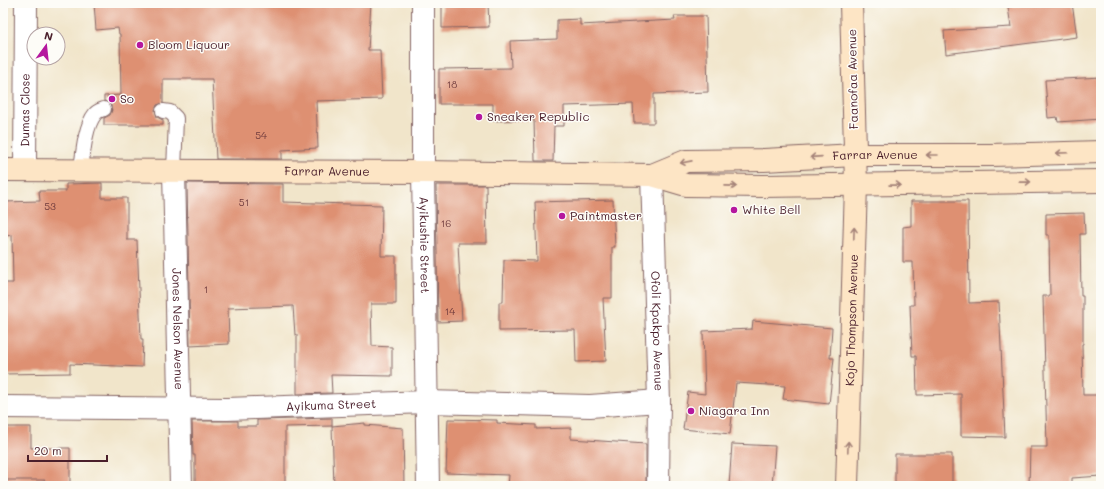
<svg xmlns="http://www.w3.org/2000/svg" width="1104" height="489" font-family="Mali,sans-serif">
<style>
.building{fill:#de9072}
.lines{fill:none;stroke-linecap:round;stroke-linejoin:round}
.lane-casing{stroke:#846463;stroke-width:16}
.street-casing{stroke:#846463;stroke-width:24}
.secondary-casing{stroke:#846463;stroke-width:24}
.lane{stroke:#fff;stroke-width:14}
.street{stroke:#fff;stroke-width:22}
.secondary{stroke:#fde5c5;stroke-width:22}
.oneway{stroke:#a48278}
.poi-dot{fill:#b5179e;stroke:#fdfcf7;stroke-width:1.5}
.labels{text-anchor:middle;stroke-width:3;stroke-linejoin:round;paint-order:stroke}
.number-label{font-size:10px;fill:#6f3b3d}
.poi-label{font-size:12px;fill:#4a1f2b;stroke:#fdfcf7;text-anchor:start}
.street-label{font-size:12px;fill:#4a1f2b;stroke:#fdfcf7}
</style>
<rect width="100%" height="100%" fill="#fdfcf7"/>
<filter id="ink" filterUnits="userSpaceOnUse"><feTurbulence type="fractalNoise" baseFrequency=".025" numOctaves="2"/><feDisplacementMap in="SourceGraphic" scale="8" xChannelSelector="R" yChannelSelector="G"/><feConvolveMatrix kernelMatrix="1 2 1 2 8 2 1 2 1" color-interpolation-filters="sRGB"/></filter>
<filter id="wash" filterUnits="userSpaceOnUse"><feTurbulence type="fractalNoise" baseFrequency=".012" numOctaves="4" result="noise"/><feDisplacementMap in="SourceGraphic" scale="16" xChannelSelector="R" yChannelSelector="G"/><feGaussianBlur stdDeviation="0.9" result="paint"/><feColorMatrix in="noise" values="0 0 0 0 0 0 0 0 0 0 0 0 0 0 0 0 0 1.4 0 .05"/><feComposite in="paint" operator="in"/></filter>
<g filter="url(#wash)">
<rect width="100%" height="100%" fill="#f1e5ca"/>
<g id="blocks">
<path class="building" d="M94 3H371L368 50H380L382 99 316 101 318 148 282 150V159H216L212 79H163V103L157 105 155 110 157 117 163 120V125H104V118L110 115 112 110 110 103 104 101V96L121 95 120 34H119L118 28 96 30Z
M442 3H488L489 27 442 28Z
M1042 3H1072L1077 37 946 54 944 31 1011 27 1008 7Z
M674 16H706L708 92 654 94V123H634L633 104 564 106V126H554L553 161H535L534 120 493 121V104H439V69L511 68 510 41 557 39V20L580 19V25L675 20Z
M1101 77V119L1058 122 1057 117 1048 118 1045 80Z
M102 183V198H127V240H137L141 339H143L142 367 70 364V373L3 374V283H13L12 235 5 236 4 202 40 201 39 191H66V184Z
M187 183 283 184V202L382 205 381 256H396V304H371L372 346 392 347V376L331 375 332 393 297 394V334L295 335 293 306 228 308 229 344 190 346Z
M436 185H486L487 243H458L462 321 438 322Z
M613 200 615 247H612V298H603L606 361 576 362 575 330 499 331V302H503L504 260 537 261 535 202Z
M911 201H968L969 303 999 302 1005 437 961 436V394L917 395 916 356H912L910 305H914L913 262H903V227L911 226Z
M1084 213 1085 234H1080L1081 296H1083V344H1082L1083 395H1101V476L1072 478V486H1029L1030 447H1047L1043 296H1050L1049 235H1046V214Z
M753 321 832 328 830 358H834L829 404 783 399 785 386 736 383 730 434 683 429 688 392 705 394 703 331 752 329Z
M332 418V426L285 427V486H195V455H193L192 421H238V426H257V420Z
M448 419 497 420V423L536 425V429L571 428V439L646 444V486H508L509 475 446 473Z
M365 423V425L403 428 404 486H334L332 426Z
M3 427H31V448H70V486H45V480H3Z
M732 444 775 446 772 486H729Z
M895 454H952V486H895Z"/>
</g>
</g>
<g filter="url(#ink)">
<use href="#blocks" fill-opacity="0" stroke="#846463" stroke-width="1"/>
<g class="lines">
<defs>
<path id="lane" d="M163 111 170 112 176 118 174 171
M81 170C83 154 85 126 95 114 97 111 101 110 104 109"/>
<g id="street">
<path id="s1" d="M423 3V172L428 486"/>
<path id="s2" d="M25 169 26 3"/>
<path id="s3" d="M174 171 181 486"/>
<path id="s4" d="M652 175 659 401 658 486"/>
<path id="s5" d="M3 407 227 409 427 402 590 406 659 401"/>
</g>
<g id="secondary">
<path id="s6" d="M3 170 423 172 652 175 686 185 763 186 1101 181"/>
<path id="s7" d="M652 175 686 161 764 160 855 155H991L1101 152"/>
<path id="s8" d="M847 486 856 185 851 3"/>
</g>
</defs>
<use href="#lane" class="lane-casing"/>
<use href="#street" class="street-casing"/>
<use href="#secondary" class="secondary-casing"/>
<use href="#lane" class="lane"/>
<use href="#street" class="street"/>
<use href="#secondary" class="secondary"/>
</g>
<defs><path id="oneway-shaft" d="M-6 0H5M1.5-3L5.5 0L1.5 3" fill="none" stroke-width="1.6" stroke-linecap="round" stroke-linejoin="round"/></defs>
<g class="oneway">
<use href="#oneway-shaft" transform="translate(1062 153) rotate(178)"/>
<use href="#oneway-shaft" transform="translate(932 155) rotate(-180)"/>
<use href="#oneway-shaft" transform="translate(816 157) rotate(176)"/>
<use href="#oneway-shaft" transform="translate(686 162) rotate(169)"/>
<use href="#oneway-shaft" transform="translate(1025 182) rotate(-1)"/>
<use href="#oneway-shaft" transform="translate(895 185) rotate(-1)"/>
<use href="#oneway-shaft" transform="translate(731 186) rotate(1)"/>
<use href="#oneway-shaft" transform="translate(854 233) rotate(-88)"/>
<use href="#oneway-shaft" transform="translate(848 447) rotate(-88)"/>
</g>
</g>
<g class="poi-dot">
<circle cx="140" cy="45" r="4"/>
<circle cx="112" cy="99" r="4"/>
<circle cx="479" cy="117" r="4"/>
<circle cx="734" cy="210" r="4"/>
<circle cx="562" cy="216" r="4"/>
<circle cx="691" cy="411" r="4"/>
</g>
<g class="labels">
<g class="number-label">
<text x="452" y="88">18</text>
<text x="261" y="139">54</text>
<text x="244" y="206">51</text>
<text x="50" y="210">53</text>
<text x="446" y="227">16</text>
<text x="206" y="293">1</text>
<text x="450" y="315">14</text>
</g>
<g class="poi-label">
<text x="148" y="49">Bloom Liquour</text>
<text x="120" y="103">So</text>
<text x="487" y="121">Sneaker Republic</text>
<text x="742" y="214">White Bell</text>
<text x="570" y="220">Paintmaster</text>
<text x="699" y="415">Niagara Inn</text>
</g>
<g class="street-label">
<text transform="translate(853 79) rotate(-91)" y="4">Faanofaa Avenue</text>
<text dy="4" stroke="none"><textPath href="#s2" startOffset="59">Dumas Close</textPath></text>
<text dy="4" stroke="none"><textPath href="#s7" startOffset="226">Farrar Avenue</textPath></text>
<text dy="4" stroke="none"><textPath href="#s6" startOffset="324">Farrar Avenue</textPath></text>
<text dy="4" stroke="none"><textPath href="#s1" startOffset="242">Ayikushie Street</textPath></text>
<text dy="4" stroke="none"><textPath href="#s8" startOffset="166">Kojo Thompson Avenue</textPath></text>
<text dy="4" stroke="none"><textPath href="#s3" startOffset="158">Jones Nelson Avenue</textPath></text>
<text dy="4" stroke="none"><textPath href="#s4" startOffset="156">Ofoli Kpakpo Avenue</textPath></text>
<text dy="4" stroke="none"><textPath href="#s5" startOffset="328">Ayikuma Street</textPath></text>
</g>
</g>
<rect width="1104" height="489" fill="none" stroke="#fdfcf7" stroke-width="16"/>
<g transform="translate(46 46) rotate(15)"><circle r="19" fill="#fdfcf7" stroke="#b5a4a5"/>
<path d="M0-3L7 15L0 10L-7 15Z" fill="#b5179e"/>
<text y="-6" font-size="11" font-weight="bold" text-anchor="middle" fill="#4a1f2b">N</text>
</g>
<path d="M28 455v6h79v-6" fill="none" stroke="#4a1f2b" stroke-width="2"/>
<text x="34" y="455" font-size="12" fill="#4a1f2b" stroke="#fdfcf7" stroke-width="3" paint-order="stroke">20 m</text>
</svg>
